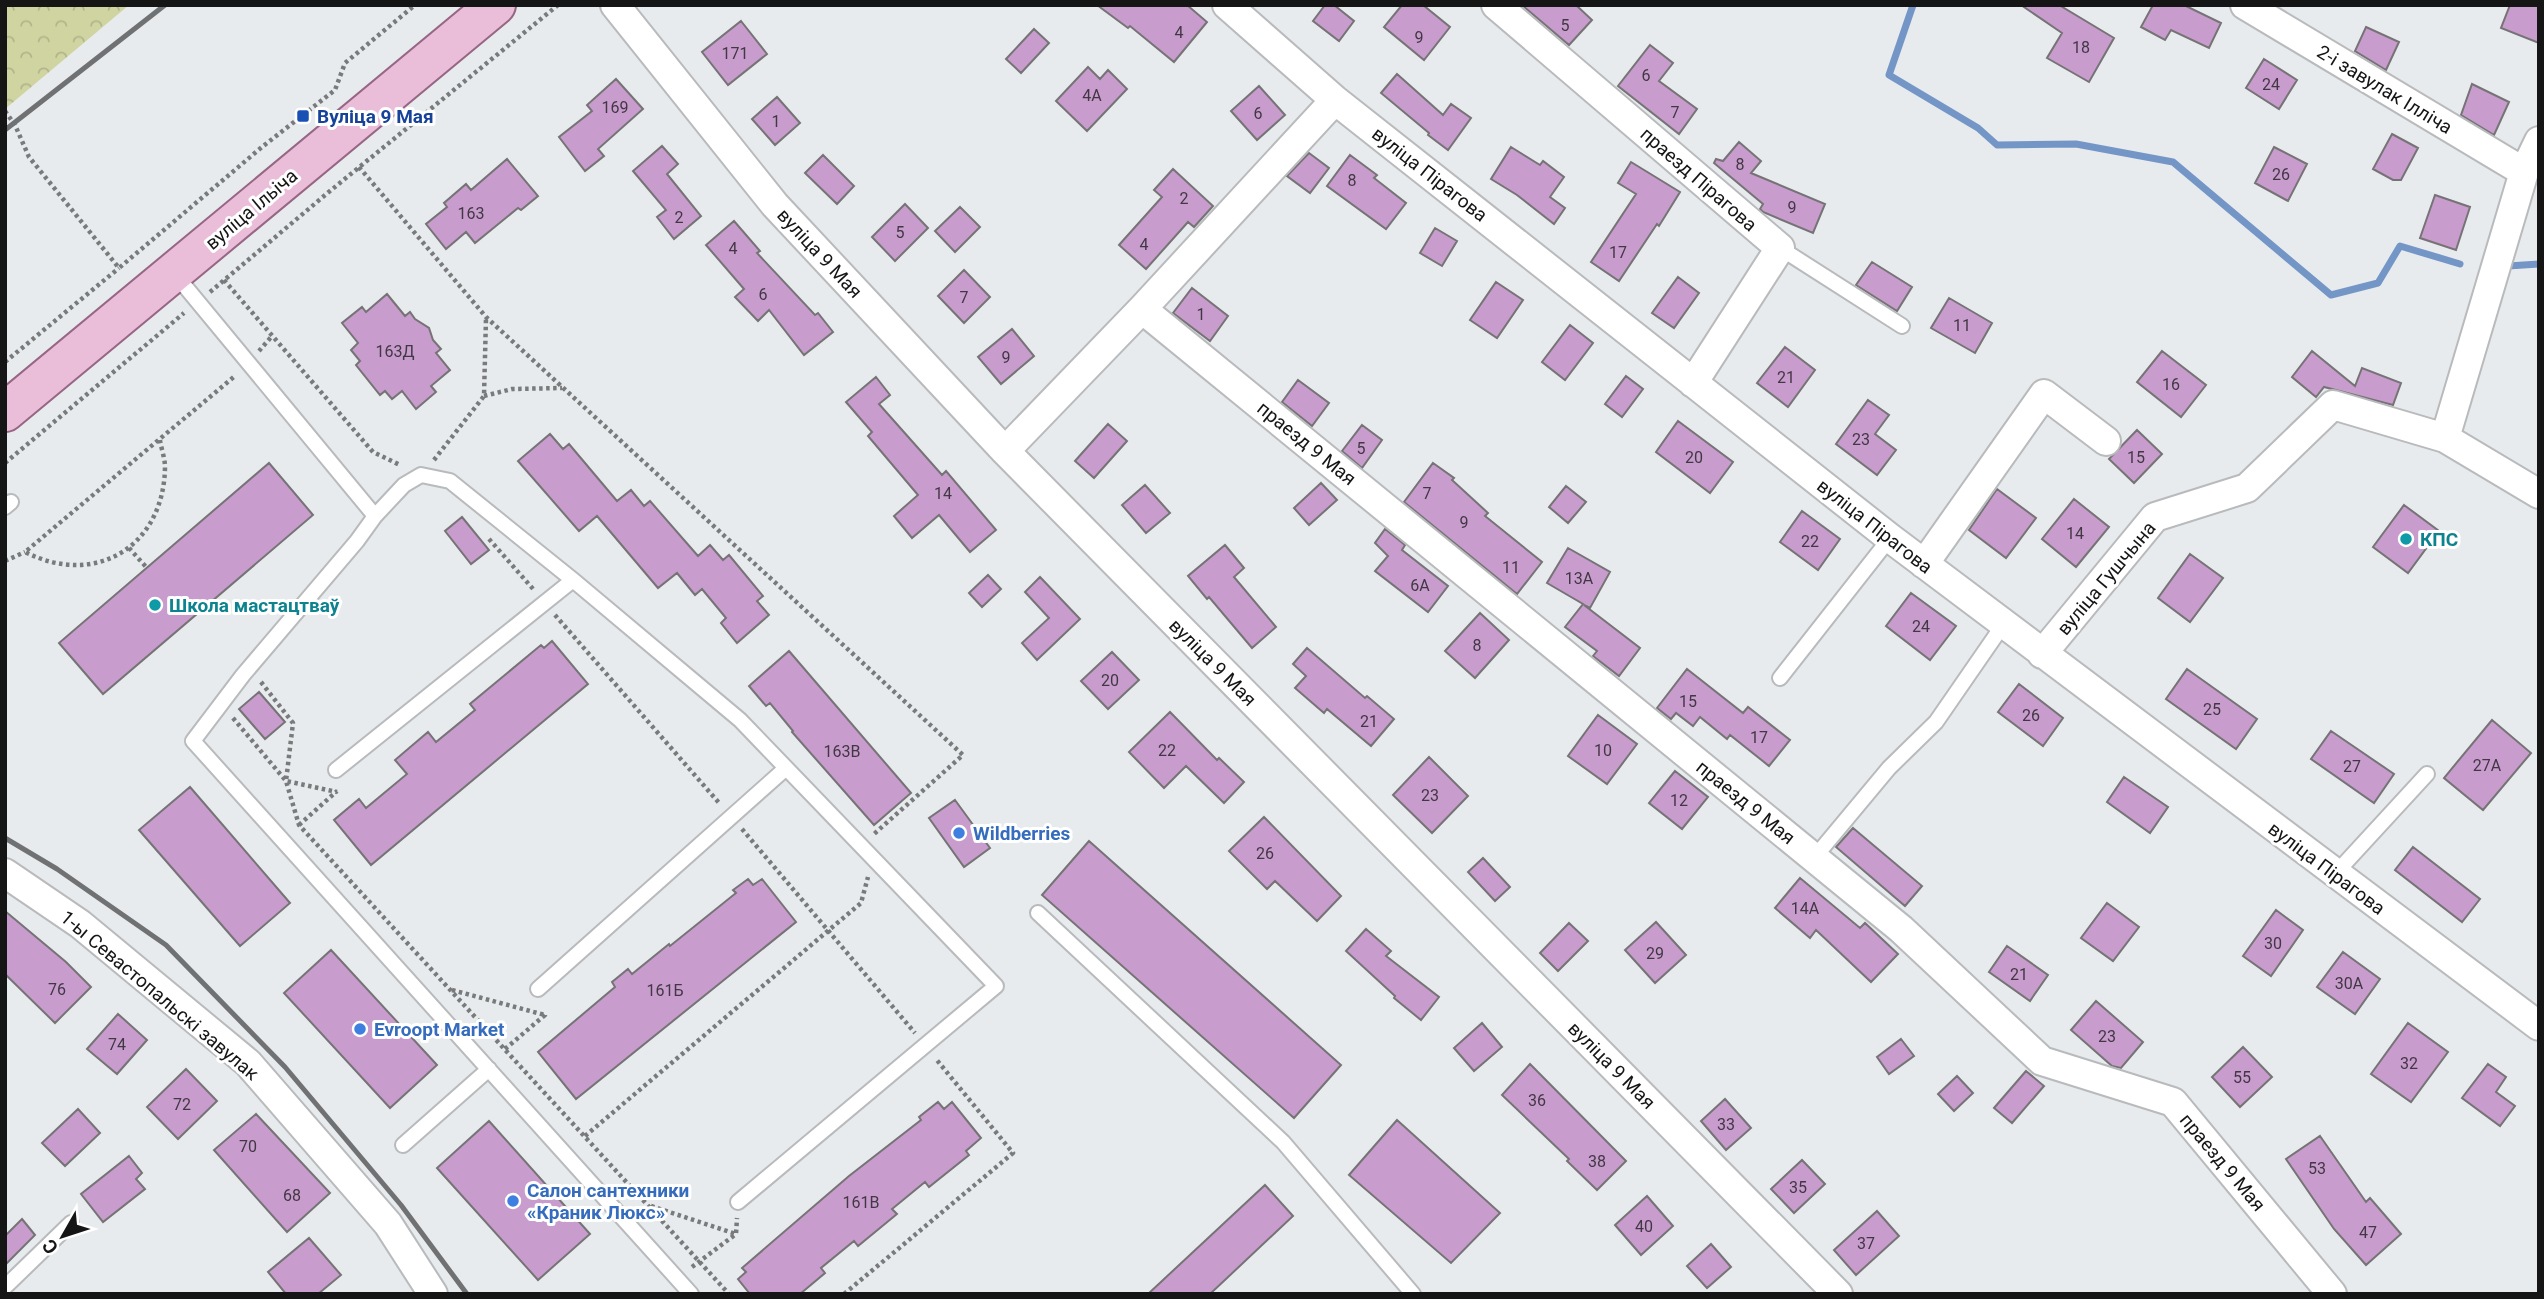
<svg xmlns="http://www.w3.org/2000/svg" width="2544" height="1299" font-family="Roboto,sans-serif">
<style>
.forest{fill:url(#forest-crowns)}
.lines{fill:none;stroke-linecap:round;stroke-linejoin:round}
.stream{stroke:#7496c7;stroke-width:7}
.building{fill:#c89dcd;stroke:#767376;stroke-width:2}
.service-casing{stroke:#b8babc;stroke-width:18}
.minor-casing{stroke:#b8babc;stroke-width:32}
.primary-casing{stroke:#966684;stroke-width:42}
.path{stroke:#787a7b;stroke-width:4.5;stroke-dasharray:3.5 3.5;stroke-linecap:butt}
.service{stroke:#fff;stroke-width:14}
.minor{stroke:#fff;stroke-width:28}
.primary{stroke:#eabed9;stroke-width:38}
.rail{stroke:#707173;stroke-width:5}
.transit-dot{fill:#1a4fb4;stroke:#fff;stroke-width:2.5}
.culture-dot{fill:#0f9aa8;stroke:#fff;stroke-width:2.5}
.shop-dot{fill:#3f7fe0;stroke:#fff;stroke-width:2.5}
.labels{text-anchor:middle;stroke-width:6;stroke-linejoin:round;paint-order:stroke}
.number-label{font-size:16px;fill:#423744}
.street-label{font-size:19px;fill:#151516;stroke:#fff}
.transit-label{font-size:19px;font-weight:bold;fill:#164399;stroke:#fff;text-anchor:start}
.culture-label{font-size:19px;font-weight:bold;fill:#0d838f;stroke:#fff;text-anchor:start}
.shop-label{font-size:19px;font-weight:bold;fill:#366cbe;stroke:#fff;text-anchor:start}
</style>
<defs>
<pattern id="forest-crowns" width="20" height="18" patternUnits="userSpaceOnUse" patternTransform="scale(1.75)"><rect width="20" height="18" fill="#cfd4a1"/><path d="M2 6a3 3 0 1 1 6 0M12 15a3 3 0 1 1 6 0" fill="none" stroke="#b1b58a"/></pattern>
</defs>
<rect width="100%" height="100%" fill="#e8ebed"/>
<path class="forest" d="M5 5H129L5 109Z"/>
<g class="lines">
<path class="stream" d="M1913 5 1889 75 1978 128 1997 145 2076 144 2173 162 2331 295 2378 283 2400 246 2460 264
M2508 266 2539 264"/>
</g>
<path class="building" d="M1097 5H1187L1207 22 1174 62 1130 26 1128 28Z
M1325 5H1334L1354 21 1339 41 1313 21Z
M1402 5H1423L1450 27 1424 60 1384 27Z
M1522 5H1576L1592 20 1569 45Z
M2021 5H2059L2114 38 2089 82 2047 58 2062 33Z
M2153 5H2184L2221 23 2209 48 2171 30 2165 40 2141 27Z
M2510 5H2539V43L2501 28Z
M741 21 767 54 728 85 702 52Z
M2366 27 2399 42 2386 70 2355 51Z
M1034 29 1049 43 1021 73 1006 59Z
M1650 45 1673 63 1659 81 1697 109 1679 134 1618 86Z
M2264 59 2297 80 2279 109 2246 88Z
M1088 67 1100 79 1108 70 1127 89 1087 131 1056 101Z
M1397 74 1443 115 1451 104 1471 118 1448 150 1428 135 1429 133 1381 93Z
M616 79 643 109 598 149 604 156 585 171 559 137 592 111 587 105Z
M2472 84 2509 102 2494 135 2461 115Z
M1259 86 1285 115 1257 140 1231 111Z
M777 97 800 123 775 145 752 119Z
M2392 134 2418 148 2401 180H2393L2373 169Z
M1739 142 1761 161 1751 173 1825 204 1813 233 1763 212 1760 209 1763 204 1714 163 1716 159 1723 161Z
M662 146 678 164 667 174 701 216 674 239 657 217 666 210 633 171Z
M1511 147 1540 165 1543 161 1564 177 1550 197 1565 208 1554 224 1517 195 1491 179Z
M2274 147 2307 164 2288 201 2255 183Z
M1309 153 1329 168 1310 193 1287 176Z
M823 155 854 186 837 204 805 173Z
M1350 155 1377 175 1374 178 1406 203 1386 229 1327 186Z
M507 159 538 196 521 210 518 208 475 243 466 232 446 249 426 224 447 207 444 203 466 184 471 190Z
M1631 162 1680 192 1659 226 1657 224 1619 281 1591 262 1636 194 1618 183Z
M1173 169 1213 206 1194 227 1188 222 1146 269 1119 245 1162 197 1154 190Z
M2435 195 2470 207 2456 250 2420 238Z
M905 204 928 228 895 261 872 237Z
M960 207 980 227 955 252 935 231Z
M734 221 760 251 757 253 815 315 818 313 833 332 804 355 769 310 758 321 735 297 744 289 706 245Z
M1435 228 1457 241 1442 266 1420 253Z
M1872 262 1912 287 1897 311 1856 285Z
M964 270 990 297 964 323 938 296Z
M1678 277 1699 293 1674 328 1652 313Z
M1496 282 1523 300 1497 338 1470 320Z
M1192 288 1228 316 1210 341 1173 313Z
M387 294 405 316 410 312 415 319 429 328 433 340 441 349 436 353 450 370 431 386 436 392 416 409 402 391 392 399 385 391 380 395 356 365 360 361 351 350 358 343 342 323 362 307 366 312Z
M1949 298 1992 323 1975 353 1931 328Z
M1570 325 1593 343 1565 380 1542 362Z
M1012 329 1034 356 1001 384 978 357Z
M1785 347 1815 370 1788 407 1757 383Z
M2162 351 2206 385 2181 417 2137 382Z
M2312 351 2355 386 2362 368 2401 383 2393 405 2324 387 2316 397 2292 377Z
M1626 376 1643 389 1622 417 1605 404Z
M876 377 890 395 879 404 942 475 946 471 996 530 970 552 939 515 912 538 894 516 918 495 868 436 872 432 846 402Z
M1298 380 1329 403 1312 426 1282 402Z
M1868 400 1889 415 1875 434 1896 450 1877 475 1836 444Z
M1678 421 1733 462 1710 493 1656 452Z
M1108 424 1127 441 1094 478 1075 461Z
M1362 425 1382 440 1362 468 1342 451Z
M2137 430 2162 454 2134 483 2109 459Z
M550 434 563 449 569 444 617 501 631 490 644 506 650 501 698 556 710 545 723 560 729 555 763 596 757 601 769 615 737 643 721 623 726 618 702 589 695 595 677 573 658 588 597 516 579 531 518 461Z
M269 463 313 515 103 694 59 643Z
M1433 463 1454 478 1452 480 1488 513 1485 516 1542 562 1517 594 1404 502Z
M1321 483 1337 500 1309 525 1294 508Z
M1145 485 1170 513 1146 533 1122 505Z
M1566 486 1586 502 1568 523 1549 507Z
M1997 489 2036 518 2006 558 1969 530Z
M2074 499 2109 527 2076 567 2042 539Z
M2404 505 2439 531 2408 573 2373 547Z
M1802 511 1840 539 1818 570 1780 542Z
M462 517 489 550 471 564 445 531Z
M1385 529 1405 545 1402 550 1448 586 1428 612 1375 571 1388 556 1375 543Z
M1225 545 1244 568 1234 577 1276 627 1252 648 1209 597 1207 599 1188 576Z
M1568 548 1610 572 1590 608 1584 605 1640 648 1619 676 1593 656 1597 651 1565 627 1583 604 1547 583Z
M2190 554 2223 578 2190 622 2158 598Z
M988 575 1001 589 982 607 969 593Z
M1040 577 1080 619 1037 660 1022 643 1049 618 1025 592Z
M1911 593 1956 626 1930 660 1886 626Z
M1480 613 1509 640 1475 678 1445 651Z
M552 641 588 684 371 865 334 820 359 799 366 808 407 774 395 760 428 732 436 742 475 710 470 704 541 645 544 648Z
M1307 648 1365 698 1367 696 1394 719 1371 746 1327 709 1324 713 1295 688 1306 676 1293 664Z
M789 651 911 793 874 825 792 732 793 731 770 703 766 706 749 686Z
M1112 652 1139 680 1108 709 1081 681Z
M1687 669 1743 713 1748 707 1790 740 1769 766 1730 735 1727 739 1700 717 1693 726 1676 713 1671 719 1657 708Z
M2187 669 2257 719 2236 749 2166 699Z
M2019 684 2063 718 2043 746 1998 712Z
M259 692 285 722 265 739 239 709Z
M1170 712 1217 760 1219 758 1244 782 1224 803 1186 766 1164 788 1129 752Z
M1598 715 1637 744 1607 784 1568 756Z
M2492 720 2531 753 2483 810 2444 778Z
M2331 731 2394 774 2374 803 2311 759Z
M1429 757 1468 796 1432 833 1393 795Z
M1675 771 1708 797 1682 829 1649 803Z
M2124 777 2168 807 2150 833 2107 802Z
M190 787 290 903 240 946 139 830Z
M955 800 990 848 964 867 929 818Z
M1264 817 1341 896 1317 921 1275 881 1267 889 1229 851Z
M1853 828 1922 886 1905 906 1836 847Z
M1089 841 1341 1065 1294 1118 1042 895Z
M2413 847 2480 899 2462 922 2395 870Z
M1483 858 1510 887 1495 901 1468 872Z
M1800 878 1860 928 1865 923 1898 954 1871 982 1816 930 1810 938 1775 908Z
M748 879 753 885 762 879 796 922 576 1099 538 1052 615 987 612 982 628 969 632 974 669 944 670 946 736 893 733 890Z
M2107 903 2139 927 2113 961 2081 938Z
M2276 910 2303 930 2271 976 2243 956Z
M5 911 66 962 91 987 55 1023 5 974Z
M1656 922 1686 955 1655 983 1625 950Z
M1569 923 1588 941 1558 971 1540 953Z
M1366 929 1391 951 1386 956 1439 997 1421 1020 1394 998 1395 996 1346 951Z
M2007 946 2048 975 2030 1001 1989 972Z
M331 950 437 1065 390 1108 284 993Z
M2343 952 2380 979 2355 1014 2317 987Z
M2096 1001 2143 1042 2121 1068 2112 1066 2071 1030Z
M118 1014 147 1040 117 1074 87 1049Z
M1482 1023 1502 1047 1474 1071 1454 1048Z
M2408 1023 2448 1052 2411 1102 2371 1074Z
M1901 1039 1914 1056 1889 1074 1877 1057Z
M2243 1047 2272 1077 2240 1107 2212 1077Z
M1530 1064 1626 1161 1597 1190 1567 1161 1569 1159 1502 1095Z
M2488 1064 2506 1077 2496 1092 2515 1106 2500 1126 2462 1098Z
M186 1069 217 1101 178 1139 147 1107Z
M2026 1071 2044 1086 2012 1123 1994 1108Z
M1957 1076 1973 1093 1954 1111 1938 1094Z
M1725 1099 1751 1128 1726 1150 1701 1121Z
M938 1102 944 1109 952 1102 981 1138 966 1151 969 1155 929 1187 925 1182 892 1209 897 1214 858 1246 854 1241 821 1268 825 1273 800 1294H750L738 1279 746 1272 742 1268 849 1176 921 1120 919 1117Z
M78 1109 100 1133 65 1166 42 1143Z
M256 1114 330 1193 287 1232 214 1150Z
M1397 1120 1500 1213 1451 1263 1349 1175Z
M489 1121 590 1234 538 1280 437 1168Z
M2320 1136 2366 1202 2370 1198 2401 1234 2366 1265 2334 1229 2286 1159Z
M129 1156 142 1173 136 1179 145 1189 103 1222 81 1194Z
M1802 1160 1825 1184 1794 1213 1771 1189Z
M1265 1185 1293 1216 1210 1294H1148Z
M1647 1196 1673 1226 1641 1255 1615 1225Z
M1877 1211 1899 1236 1856 1275 1834 1250Z
M22 1219 35 1235 5 1265V1236Z
M309 1238 341 1275 318 1294H286L268 1272Z
M1711 1244 1731 1267 1707 1288 1687 1266Z"/>
<g class="lines">
<defs>
<path id="service" d="M1780 248 1902 326
M174 273 375 516 404 485 421 475 450 481 573 580 740 720 996 986 738 1202
M5 507 11 502
M375 516 357 541 243 675 193 741 691 1294
M1780 678 1890 538
M336 770 573 580
M1814 858 1889 768 1936 722 2003 625
M2335 874 2427 774
M1038 913 1283 1142 1413 1294
M538 989 785 769
M403 1145 489 1069
M5 1287 71 1223"/>
<path id="minor" d="M615 5 775 205 1005 451 1838 1294
M1227 5 1335 100 1890 538 2539 1026
M1496 5 1780 248 1693 383
M2245 5 2524 172
M1142 309 1901 929 2042 1061 2173 1102 2332 1294
M2445 438 2524 172 2539 141
M1005 451 1142 309 1335 100
M1924 564 2044 394 2106 441
M2042 654 2155 517 2247 488 2333 405 2445 438 2539 494
M5 873 80 924 248 1063 388 1224 433 1294"/>
<path id="primary" d="M5 412 496 5"/>
</defs>
<use href="#service" class="service-casing"/>
<use href="#minor" class="minor-casing"/>
<use href="#primary" class="primary-casing"/>
<path class="path" d="M5 111 15 125 29 157 119 268 262 147 335 90 345 63 415 5
M359 167 486 317 963 755 874 834
M224 280 373 452 400 465
M210 292 330 191 558 5
M259 351 272 336
M5 362 119 268
M484 396 512 389 562 388
M160 440C161 448 165 458 165 467 164 546 96 588 25 552L236 375
M434 460 484 396 486 318
M5 463 184 313
M489 539 534 590
M129 548 147 568
M5 561 25 552
M555 615 720 804
M261 682 293 723 286 781 337 792
M233 718 286 781 299 825 729 1294
M299 825 337 791
M742 829 915 1033
M452 990 545 1015
M505 1049 545 1015V1013
M585 1136 861 903 868 877
M651 1206 736 1234
M692 1267 736 1234 737 1218
M844 1294 1013 1153 936 1059"/>
<use href="#service" class="service"/>
<use href="#minor" class="minor"/>
<use href="#primary" class="primary"/>
<path class="rail" d="M5 130 165 5
M5 838 57 869 166 945 285 1067 401 1205 467 1294"/>
</g>
<rect class="transit-dot" x="296" y="109" width="14" height="14" rx="3.5"/>
<g class="culture-dot">
<circle cx="2406" cy="539" r="7"/>
<circle cx="155" cy="605" r="7"/>
</g>
<g class="shop-dot">
<circle cx="959" cy="833" r="7"/>
<circle cx="360" cy="1029" r="7"/>
<circle cx="513" cy="1201" r="7"/>
</g>
<g class="labels">
<g class="number-label">
<text x="1565" y="31">5</text>
<text x="1179" y="38">4</text>
<text x="1419" y="43">9</text>
<text x="2081" y="53">18</text>
<text x="735" y="59">171</text>
<text x="1646" y="81">6</text>
<text x="2271" y="90">24</text>
<text x="1092" y="101">4А</text>
<text x="615" y="113">169</text>
<text x="1675" y="118">7</text>
<text x="1258" y="119">6</text>
<text x="776" y="127">1</text>
<text x="1740" y="170">8</text>
<text x="2281" y="180">26</text>
<text x="1352" y="186">8</text>
<text x="1184" y="204">2</text>
<text x="1792" y="213">9</text>
<text x="471" y="219">163</text>
<text x="679" y="223">2</text>
<text x="900" y="238">5</text>
<text x="1144" y="250">4</text>
<text x="733" y="254">4</text>
<text x="1618" y="258">17</text>
<text x="763" y="300">6</text>
<text x="964" y="303">7</text>
<text x="1201" y="320">1</text>
<text x="1962" y="331">11</text>
<text x="395" y="357">163Д</text>
<text x="1006" y="363">9</text>
<text x="1786" y="383">21</text>
<text x="2171" y="390">16</text>
<text x="1861" y="445">23</text>
<text x="1361" y="454">5</text>
<text x="1694" y="463">20</text>
<text x="2136" y="463">15</text>
<text x="943" y="499">14</text>
<text x="1427" y="499">7</text>
<text x="1464" y="528">9</text>
<text x="2075" y="539">14</text>
<text x="1810" y="547">22</text>
<text x="1511" y="573">11</text>
<text x="1579" y="584">13А</text>
<text x="1420" y="591">6А</text>
<text x="1921" y="632">24</text>
<text x="1477" y="651">8</text>
<text x="1110" y="686">20</text>
<text x="1688" y="707">15</text>
<text x="2212" y="715">25</text>
<text x="2031" y="721">26</text>
<text x="1369" y="727">21</text>
<text x="1759" y="743">17</text>
<text x="1167" y="756">22</text>
<text x="1603" y="756">10</text>
<text x="842" y="757">163В</text>
<text x="2487" y="771">27А</text>
<text x="2352" y="772">27</text>
<text x="1430" y="801">23</text>
<text x="1679" y="806">12</text>
<text x="1265" y="859">26</text>
<text x="1805" y="914">14А</text>
<text x="2273" y="949">30</text>
<text x="1655" y="959">29</text>
<text x="2019" y="980">21</text>
<text x="2349" y="989">30А</text>
<text x="57" y="995">76</text>
<text x="665" y="996">161Б</text>
<text x="2107" y="1042">23</text>
<text x="117" y="1050">74</text>
<text x="2409" y="1069">32</text>
<text x="2242" y="1083">55</text>
<text x="1537" y="1106">36</text>
<text x="182" y="1110">72</text>
<text x="1726" y="1130">33</text>
<text x="248" y="1152">70</text>
<text x="1597" y="1167">38</text>
<text x="2317" y="1174">53</text>
<text x="1798" y="1193">35</text>
<text x="292" y="1201">68</text>
<text x="861" y="1208">161В</text>
<text x="1644" y="1232">40</text>
<text x="2368" y="1238">47</text>
<text x="1866" y="1249">37</text>
</g>
<g class="street-label">
<text transform="translate(2385 89) rotate(31)" y="7">2-і завулак Ілліча</text>
<text transform="translate(1430 174) rotate(38)" y="7">вуліца Пірагова</text>
<text transform="translate(1699 179) rotate(41)" y="7">праезд Пірагова</text>
<text transform="translate(251 209) rotate(-40)" y="7">вуліца Ільіча</text>
<text transform="translate(820 253) rotate(47)" y="7">вуліца 9 Мая</text>
<text transform="translate(1307 443) rotate(39)" y="7">праезд 9 Мая</text>
<text transform="translate(1875 526) rotate(38)" y="7">вуліца Пірагова</text>
<text transform="translate(2106 578) rotate(-50)" y="7">вуліца Гушчына</text>
<text transform="translate(1213 662) rotate(45)" y="7">вуліца 9 Мая</text>
<text transform="translate(1746 802) rotate(39)" y="7">праезд 9 Мая</text>
<text transform="translate(2327 868) rotate(37)" y="7">вуліца Пірагова</text>
<text transform="translate(160 995) rotate(40)" y="7">1-ы Севастопальскі завулак</text>
<text transform="translate(1612 1065) rotate(45)" y="7">вуліца 9 Мая</text>
<text transform="translate(2223 1162) rotate(50)" y="7">праезд 9 Мая</text>
</g>
<g class="transit-label">
<text x="317" y="123">Вуліца 9 Мая</text>
</g>
<g class="culture-label">
<text x="2420" y="546">КПС</text>
<text x="169" y="612">Школа мастацтваў</text>
</g>
<g class="shop-label">
<text x="973" y="840">Wildberries</text>
<text x="374" y="1036">Evroopt Market</text>
<text x="527" y="1197">Салон сантехники<tspan x="527" dy="22">«Краник Люкс»</tspan></text>
</g>
</g>
<rect width="2544" height="1299" fill="none" stroke="#151516" stroke-width="14"/>
<g transform="translate(63 1236) rotate(231)" stroke="#ffffff" stroke-width="5" paint-order="stroke">
<path d="M0-5L12 26L0 18L-12 26Z" fill="#151516"/>
<text y="-10" font-size="19" font-weight="bold" text-anchor="middle" fill="#151516">С</text>
</g>
</svg>
